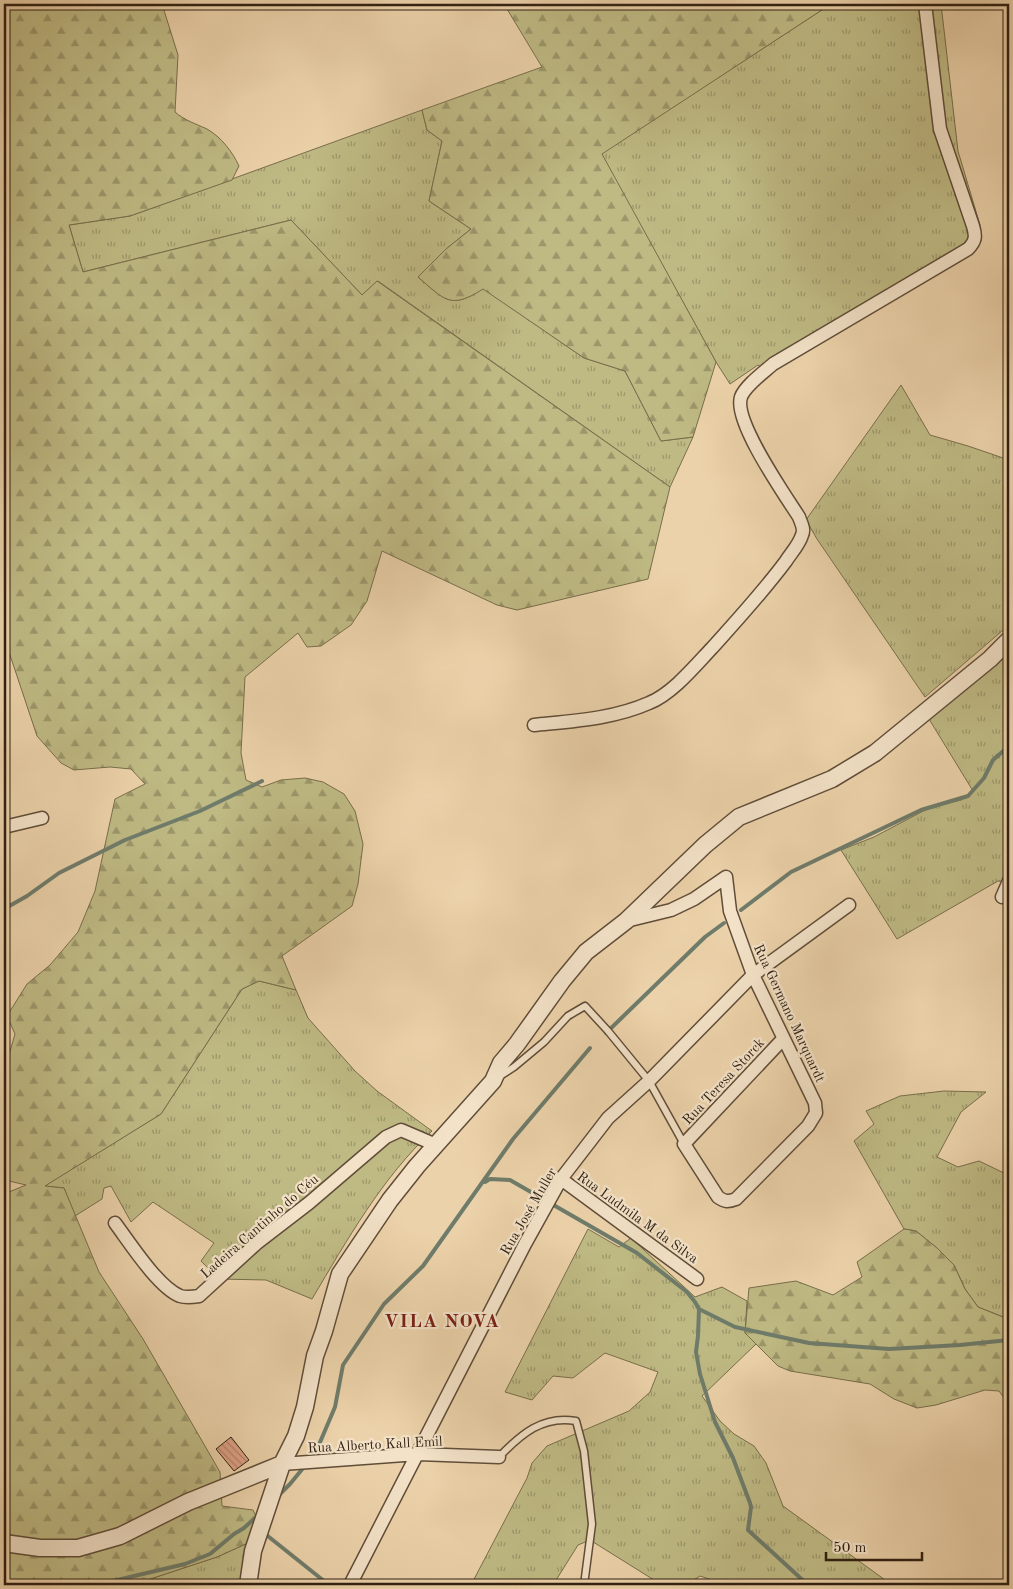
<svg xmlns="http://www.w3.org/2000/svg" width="1013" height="1589" font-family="'Old Standard TT',serif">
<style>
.grass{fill:url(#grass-tufts);stroke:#786e4c}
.forest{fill:url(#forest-firs);stroke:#786e4c}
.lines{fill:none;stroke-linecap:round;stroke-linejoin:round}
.stream{stroke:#6f7c6b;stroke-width:4}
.building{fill:url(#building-back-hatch);stroke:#312113}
.service-casing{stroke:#604d39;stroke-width:9}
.minor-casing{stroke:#604d39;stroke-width:15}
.tertiary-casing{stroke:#604d39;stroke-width:19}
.service{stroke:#f3e2c8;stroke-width:6}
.minor{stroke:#f3e2c8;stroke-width:12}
.tertiary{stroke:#f3e2c8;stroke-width:16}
.labels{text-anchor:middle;stroke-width:4.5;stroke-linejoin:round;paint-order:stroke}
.street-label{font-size:14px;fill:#312113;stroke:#f3e2c8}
.district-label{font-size:19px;font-weight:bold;letter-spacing:1px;fill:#7a1f14;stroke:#f3e2c8}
</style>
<defs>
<pattern id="grass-tufts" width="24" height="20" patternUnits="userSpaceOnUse" patternTransform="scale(1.25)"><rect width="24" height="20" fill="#bfba84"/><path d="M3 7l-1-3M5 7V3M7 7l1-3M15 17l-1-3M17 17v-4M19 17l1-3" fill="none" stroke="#9c976b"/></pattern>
<pattern id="forest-firs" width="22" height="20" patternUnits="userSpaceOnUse" patternTransform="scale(1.25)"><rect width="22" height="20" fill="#bfba84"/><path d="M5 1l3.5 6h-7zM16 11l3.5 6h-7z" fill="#9c976b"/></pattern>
<pattern id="building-back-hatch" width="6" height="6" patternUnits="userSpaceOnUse" patternTransform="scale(1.25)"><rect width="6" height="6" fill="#e0a287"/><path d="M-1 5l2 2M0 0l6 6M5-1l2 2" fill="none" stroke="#b6846d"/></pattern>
</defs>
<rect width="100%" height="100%" fill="#ecd2aa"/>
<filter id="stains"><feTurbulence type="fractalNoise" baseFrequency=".004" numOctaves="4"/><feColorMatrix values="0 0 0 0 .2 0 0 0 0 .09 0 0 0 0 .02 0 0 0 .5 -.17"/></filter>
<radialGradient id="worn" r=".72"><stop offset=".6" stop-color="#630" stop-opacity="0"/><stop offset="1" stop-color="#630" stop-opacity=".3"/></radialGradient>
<path class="grass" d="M831 4H941L958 151 980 225 981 241 975 248 792 357 772 373 758 365 730 384 716 362 601 154Z
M422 110 427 130 442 141 429 201 471 229 446 249 418 277C444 299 451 311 483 288L584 358 625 371 661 441 693 437 670 487 378 281 362 295 291 220 83 272 69 225 130 216Z
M901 385 930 435 968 446 1009 460V625L925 697 817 539 806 520Z
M1009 648V882L998 881 897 939 841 850 874 837 929 808 961 800 973 791 929 719Z
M259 981 296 990 308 1018 355 1071 377 1091 432 1131C382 1178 347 1240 312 1299L266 1280 219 1279 201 1261 214 1243 153 1202 131 1222 111 1186 104 1188 102 1199 75 1216 64 1188 44 1186 161 1114 242 989Z
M944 1091 986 1092 961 1112 937 1157 958 1167 979 1161 1006 1174 1009 1172V1317H1003L978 1307 965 1289 954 1265 937 1248 916 1231 904 1229 854 1141 874 1124 866 1111 900 1096Z
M588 1229 619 1247 631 1238 695 1297 722 1287 747 1301 745 1333 756 1344 702 1396 720 1421 734 1434 754 1446 766 1463 783 1506 892 1585H727L700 1576 686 1585H662L590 1540 578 1545 553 1585H471L527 1478 532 1463 547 1446 629 1411 650 1392 658 1372 605 1353 573 1378 553 1376 532 1400 505 1392Z
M259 1538 249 1585H132L217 1557Z"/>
<path class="forest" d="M4 4H162L178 55 175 112C184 120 196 124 207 129 221 137 232 151 239 166L232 180 130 216 69 225 83 272 291 220 362 295 377 281 670 487 648 579 517 610 497 605 382 551 367 601 351 625 321 646 307 647 298 633 245 677 241 753 246 780 262 787 281 780 305 778 323 782 344 794 355 811 363 844 358 884 352 906 282 956 296 990 259 981 242 989 161 1114 45 1186 64 1188 99 1272 143 1339 220 1472 222 1506 253 1510 261 1526 259 1538 217 1557 132 1585H4V1194L26 1185 9 1181 4 1176V1072L15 1034 7 1016 27 984 50 965 78 932 95 891 115 799 145 784 131 769 110 767 74 770 61 763 37 736 7 646 4 629Z
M504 4H831L602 154 716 362 693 437 661 441 625 371 584 358 483 289C450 310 445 300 418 277L446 249 471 229 429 201 442 141 427 130 422 110 542 67Z
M904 1229 916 1231 937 1248 954 1265 965 1289 978 1307 1003 1317H1009V1415L1007 1402 999 1391 985 1390 936 1405 917 1408 894 1399 870 1384 790 1371 778 1366 745 1333 749 1288 796 1281 833 1295 862 1277 857 1262Z"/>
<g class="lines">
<path class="stream" d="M4 909 27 896 59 873 125 840 200 811 262 781
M741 910 791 872 921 810 968 796 984 778 993 760 1009 746
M606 1033 705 937 724 923
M485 1182 490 1179 510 1180 637 1253 687 1292 695 1302 699 1309 698 1336 696 1352 700 1374 715 1422 733 1458 750 1503 751 1507 748 1530 808 1585
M699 1309 735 1327 809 1343 889 1349 960 1345 1009 1340
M310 1459 318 1447 335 1407 343 1365 384 1304 423 1266 513 1139 590 1048
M277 1497 290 1484 304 1467
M264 1533 329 1585
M96 1585 185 1564 210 1554 234 1534 244 1528 258 1515"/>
</g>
<path class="building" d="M231 1437 249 1460 234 1471 216 1449Z"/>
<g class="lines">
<defs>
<path id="service" d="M500 1076 514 1067 544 1042 568 1016 585 1006 608 1031 649 1081 684 1144
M499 1457C521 1434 543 1415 576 1421L584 1451 592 1524 584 1585"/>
<path id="minor" d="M534 725C573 721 613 719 649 703 672 694 695 666 712 648 738 619 763 592 786 561 791 553 799 545 802 535 805 529 801 523 799 517 785 495 733 421 741 397 745 386 764 372 773 364L968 249C976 241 976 236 973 226L940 129 925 4
M4 827 42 818
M1002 897 1009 881
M626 921 671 910 694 899 726 877 730 911 753 975 815 1103 816 1113 808 1126 736 1199C728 1202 725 1202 718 1197L684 1144 783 1039
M561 1179 697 1279
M115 1223C130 1243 158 1287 180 1296 186 1298 193 1297 199 1296L257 1243 309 1203 386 1137 401 1130 436 1145
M282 1464 418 1454 499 1457
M350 1585 525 1244 561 1179 608 1118 649 1081 753 975 849 905"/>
<path id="tertiary" d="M4 1543 40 1548H78L120 1536 188 1502 282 1464
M248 1585 253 1551 282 1464 296 1436 305 1407 315 1356 324 1331 340 1274 390 1200 417 1166 493 1081 501 1063 517 1044 562 981 586 952 626 921 705 845 739 817 832 779 875 753 990 659 1009 640"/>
</defs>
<use href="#service" class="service-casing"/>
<use href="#minor" class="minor-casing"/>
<use href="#tertiary" class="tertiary-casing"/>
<use href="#service" class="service"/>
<use href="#minor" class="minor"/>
<use href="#tertiary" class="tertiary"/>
</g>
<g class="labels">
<g class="street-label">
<text transform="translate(790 1013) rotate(65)" y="5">Rua Germano Marquardt</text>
<text transform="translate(723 1081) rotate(-47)" y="5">Rua Teresa Storck</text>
<text transform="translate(528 1211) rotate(-60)" y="5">Rua José Muller</text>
<text transform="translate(638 1217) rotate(36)" y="5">Rua Ludmila M da Silva</text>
<text transform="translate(259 1226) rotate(-41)" y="5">Ladeira Cantinho do Céu</text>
<text transform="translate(375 1444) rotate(-3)" y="5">Rua Alberto Kall Emil</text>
</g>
<g class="district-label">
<text x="442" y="1327">VILA NOVA</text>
</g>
</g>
<rect width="1013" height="1589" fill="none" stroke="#ecd2aa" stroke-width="20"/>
<rect x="5" y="5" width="1003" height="1579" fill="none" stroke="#312113" stroke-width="2.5"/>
<rect x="10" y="10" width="993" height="1569" fill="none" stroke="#312113"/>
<path d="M826 1552v8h96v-8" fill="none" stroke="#312113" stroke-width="2.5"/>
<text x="833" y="1552" font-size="15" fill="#312113" stroke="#f3e2c8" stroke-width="4" paint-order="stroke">50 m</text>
<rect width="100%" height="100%" filter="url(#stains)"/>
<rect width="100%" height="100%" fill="url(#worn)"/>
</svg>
